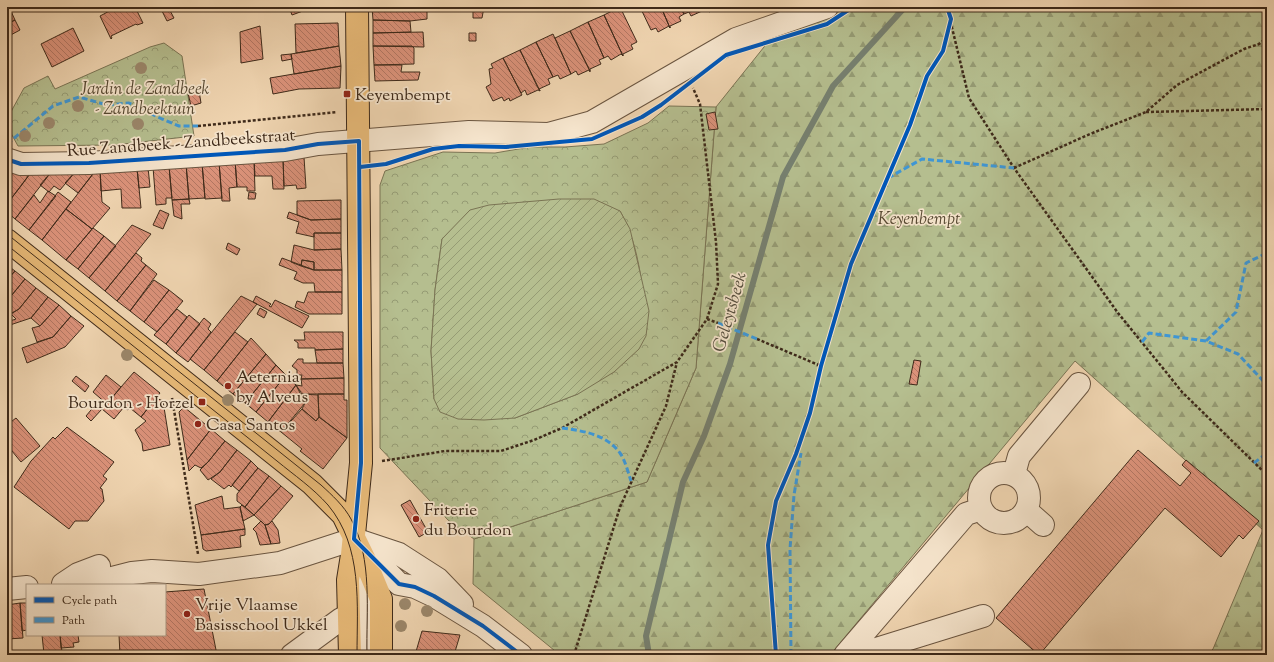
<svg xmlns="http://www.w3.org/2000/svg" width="1274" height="662" font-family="'Sorts Mill Goudy',serif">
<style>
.forest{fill:url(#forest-firs);stroke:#7a7454}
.park{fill:url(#park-crowns);stroke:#7a7454;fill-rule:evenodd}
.garden{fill:url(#garden-furrows);stroke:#7a7454}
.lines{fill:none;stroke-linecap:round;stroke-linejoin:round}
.stream{stroke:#768070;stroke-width:6}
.building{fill:url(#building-back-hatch);stroke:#3e2a1a}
.minor-casing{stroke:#6a5540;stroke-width:24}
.major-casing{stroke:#3e2a1a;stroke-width:24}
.path{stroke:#3e2a1a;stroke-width:2.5;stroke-dasharray:3 2;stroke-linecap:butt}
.minor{stroke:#f5e4cc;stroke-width:22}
.major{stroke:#e8ba78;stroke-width:22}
.tram{stroke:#3e2a1a;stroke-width:1}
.quiet{stroke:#3f96d4;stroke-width:3;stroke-dasharray:6 3;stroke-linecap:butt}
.cycleway-casing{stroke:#f5e4cc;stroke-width:6}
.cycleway{stroke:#0057b8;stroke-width:4}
.tree{fill:#9b876b}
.poi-dot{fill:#8f2418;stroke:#f5e4cc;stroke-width:1.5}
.labels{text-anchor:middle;stroke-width:3.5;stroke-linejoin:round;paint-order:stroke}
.park-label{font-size:17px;font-style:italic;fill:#564831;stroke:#f5e4cc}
.poi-label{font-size:17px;fill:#3e2a1a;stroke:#f5e4cc;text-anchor:start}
.street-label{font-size:17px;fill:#3e2a1a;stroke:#f5e4cc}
.water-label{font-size:18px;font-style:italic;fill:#554e3e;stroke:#f5e4cc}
</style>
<defs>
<pattern id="forest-firs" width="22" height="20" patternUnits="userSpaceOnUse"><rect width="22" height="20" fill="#b5be8f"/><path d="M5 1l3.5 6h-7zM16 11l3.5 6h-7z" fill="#959b74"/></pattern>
<pattern id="park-crowns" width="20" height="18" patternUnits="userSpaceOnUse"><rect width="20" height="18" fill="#b5be8f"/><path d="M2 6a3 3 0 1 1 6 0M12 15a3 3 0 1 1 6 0" fill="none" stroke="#959b74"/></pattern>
<pattern id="garden-furrows" width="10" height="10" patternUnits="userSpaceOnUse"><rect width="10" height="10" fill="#b5be8f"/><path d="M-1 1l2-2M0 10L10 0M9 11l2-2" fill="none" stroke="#959b74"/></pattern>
<pattern id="building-back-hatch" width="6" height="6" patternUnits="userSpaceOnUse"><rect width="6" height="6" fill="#db927a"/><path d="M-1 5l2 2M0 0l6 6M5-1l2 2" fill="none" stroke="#b37763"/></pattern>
</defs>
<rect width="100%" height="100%" fill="#f0d5b1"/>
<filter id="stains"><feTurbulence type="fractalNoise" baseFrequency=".005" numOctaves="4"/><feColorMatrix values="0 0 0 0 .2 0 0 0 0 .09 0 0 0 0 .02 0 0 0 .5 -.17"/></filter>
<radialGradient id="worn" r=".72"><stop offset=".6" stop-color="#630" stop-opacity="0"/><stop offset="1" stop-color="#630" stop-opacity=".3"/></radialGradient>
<path class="forest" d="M841 7H1267V655H1207L1213 649 1263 530 1075 361 830 655H560L473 584 474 539 647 482 696 368 716 107 772 37Z"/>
<path class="park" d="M164 43 182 56 194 136 114 145 18 146 7 126V119L24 88 48 76 55 89 150 47Z
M669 106 716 107 696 368 647 482 474 539 448 520 380 448V185L385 171 443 152 495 153 530 147H565L604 144 648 123ZM620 211C633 234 638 258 642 284L578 394 515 418 434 399 431 351 435 290 442 239Z"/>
<path class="garden" d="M559 199H594L620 211 630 229 649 311 646 336 639 349 614 372 578 394 515 418 484 420 458 419 440 412 434 399 431 351 435 290 442 239 470 210 489 205Z"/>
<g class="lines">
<path class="stream" d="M649 655 646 636 683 482 704 436 730 364 783 177 833 86 905 7"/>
</g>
<path class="building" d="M117 7H135L143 23 137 25 136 24 111 36 112 38 111 39 100 16Z
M160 7H168L174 18 167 21Z
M289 7H338L311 8 292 15Z
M372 7H427V19L410 21 373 20Z
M473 7H484L482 18H473Z
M620 7 637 42 631 45 633 49 623 54V56L604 15Z
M640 7H661L670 28 669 26 658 32 656 28 651 30Z
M661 7H680L684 14 679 17 681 21 670 26V28Z
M680 7H701L702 11 691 16 689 12 684 14Z
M701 7H720L721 8 720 7 709 12 707 8 702 11Z
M10 9 15 20 7 24V10Z
M604 15 623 56 621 54 611 60 608 56 604 58 588 22Z
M15 20 20 30 7 37V24Z
M373 20 410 21 411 32 373 33Z
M588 22 604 58 599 60 601 64 590 69V71L570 31Z
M338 23 339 46 296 53 295 24Z
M260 26 263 59 241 63 240 32Z
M73 28 84 51 52 67 41 44Z
M570 31 590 71V72L589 70 578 75 576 71 571 74 555 38Z
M423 32 424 47 373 46V33Z
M469 33H476V41H469Z
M553 34 571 74 560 79 558 75 553 77 536 42Z
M536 42 553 77 548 79 550 84 539 89 540 91 520 50Z
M339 46 341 66 294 74 291 54Z
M373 46H412L414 48V64L374 65Z
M520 50 537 86 540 91 538 90 527 95 525 90 521 93 503 58Z
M291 54 292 59 282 61 281 55Z
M503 58 522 95 510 101 509 98 504 101 502 97 493 101 486 87 491 84 489 69 493 68 491 64Z
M374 65H402L401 72H420L418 80 375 81Z
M341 66 340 88 299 89 273 94 270 78Z
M199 91 201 103 191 106 188 93Z
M715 112 718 129 709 130 706 114Z
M304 157 306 188 297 189 296 185 284 186 283 158Z
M283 158 284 189H273L272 176H255L254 160Z
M235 160H254L255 191H247V187H237Z
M235 160 237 187 229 188 230 201H222L219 162Z
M219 162 222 198 205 199 202 163Z
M202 163 205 198 189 199 186 164Z
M186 164 189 199 172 200 169 166Z
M169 166 172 198H166V204L156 205 153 167Z
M148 167 150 187 139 188 137 168Z
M137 168 141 208H122L121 189 101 191 100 170Z
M96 170H100L102 202 110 208 92 229 66 209Z
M96 170 78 193 65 183 76 171Z
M32 171 21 186 7 204V178L12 172Z
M32 171H52L15 219 7 212V204Z
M52 171H76L60 190 54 186 49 192 40 185Z
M48 191 56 196 29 230 15 219 34 195 40 203Z
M58 192 71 202 42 240 29 230Z
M249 192 256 193 255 199H248Z
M189 199 190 204H181L182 219 174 216 172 200Z
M341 200V219L311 220 297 215V201Z
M66 209 92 229 66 260 42 240Z
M160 210 169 214 163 229 153 225Z
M289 212 311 220 341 219V233H314V237L296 233 299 222 287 218Z
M132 225 151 234 105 291 89 278Z
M93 228 104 236 78 269 66 260Z
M314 233H341V249L314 250Z
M104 236 116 246 89 278 78 269Z
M228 243 240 249 237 255 226 249Z
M294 245 314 250 341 249 342 270H314V262L302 260 301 266 291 262Z
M136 253 142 258 141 261 146 265 117 301 105 291Z
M282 258 314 270H342V292H315L314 283H303L294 279 297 272 279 265Z
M302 260 314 262V270L301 266Z
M7 265 15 271 7 280Z
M146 265 157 274 130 311 117 301Z
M15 271 25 279 7 301V280Z
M25 279 36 288 19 309 8 315 7 301Z
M154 280 169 290 144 322 130 311Z
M36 288 48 297 31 318 7 326V322L16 319 11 314 19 309Z
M169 290 183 301 157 332 144 322Z
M308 292H342V314H309L295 307 297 301 304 303Z
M241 296 257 304 204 370 190 359Z
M256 296 271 304 269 306 271 307 275 300 309 316 302 328 253 302Z
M48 297 59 305 40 326 31 318Z
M59 305 71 316 53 337 37 342 32 328 40 326Z
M260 308 267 312 264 318 257 314Z
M177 309 187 317 166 344 154 335Z
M189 315 200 324 176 353 166 344Z
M71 316 84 326 65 347 27 363 22 348 53 337Z
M204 318 211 324 208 329 211 332 188 362 176 353Z
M235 332 248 342 217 381 204 370Z
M304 332H343V349L315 350V348H298V343L294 340H305Z
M251 338 266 354 233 394 217 381Z
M343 349V363H317L315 350Z
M266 354 276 365 245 403 233 394Z
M298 359H303V363H343L344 378 301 379 302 375H297V370L292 366Z
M914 360 921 361 917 385 909 384Z
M276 365 286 375 256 412 245 403Z
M134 372 160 393 141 417 130 408 128 410 124 407 114 419 102 409Z
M106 375 121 387 107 404 93 392Z
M286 375 296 385 268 422 256 412Z
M76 376 89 386 85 392 72 381Z
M344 378V394H302L296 385 302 386 301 379Z
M296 385 305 403 281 432 268 422Z
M302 394 318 395 319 417 316 421 302 409 305 403Z
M318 394H344V400H347V438L319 417Z
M156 398 163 401 170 445 143 451 142 443 135 430 146 421 141 417Z
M96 404 102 409 91 421 86 416Z
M184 407 211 429 187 460 179 412Z
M302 409 316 421 319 417 347 438 323 469 300 451 302 449 281 432Z
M16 418 40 446 21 462 7 445V425Z
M67 427 114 462 103 476 107 479 100 488 102 489 104 501 88 521H75L69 529 14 487 31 461 53 437 55 439Z
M211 429 225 441 208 462 201 468 195 465 189 471 187 460Z
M225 441 237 450 220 472 208 480 200 470 208 462Z
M237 450 251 461 231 487 229 485 224 489 211 479 220 472Z
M1138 450 1180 486 1191 473 1182 465 1186 460 1259 521 1243 539 1239 535 1221 557 1165 508 1039 655 996 618Z
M251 461 258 468 239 491 232 485Z
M258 468 269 476 245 507 237 501V494Z
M269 476 281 486 254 515 245 507Z
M281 486 293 496 269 524 265 525 254 515Z
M222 496 224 509 240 507 245 529 201 535 195 505Z
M410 500 428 532 419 537 401 505Z
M242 505 254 515 243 521 240 507Z
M261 521 265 525 271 544 260 545 256 532 253 529Z
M272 521 278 530 280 543 271 544 265 525 269 524Z
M245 529V535L240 536 241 547 206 551 203 549 201 535Z
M204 589 217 655H120L119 635H165V592Z
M20 603H27V630L22 631Z
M20 603 23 638 7 639V605Z
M422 631 460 635 454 655H415Z
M42 635H60L62 652 44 654Z
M60 635H78L79 642 73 643 74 647 61 648Z"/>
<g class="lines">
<defs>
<path id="minor" d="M9 160 21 164 89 163 285 150 318 144 469 132 548 134 592 122 736 39 827 7
M979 498a25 25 0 1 1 50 0a25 25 0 1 1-50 0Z
M1014 474 1019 456 1079 384
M1026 510 1043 525
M357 541 399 584 415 587 434 596 483 626 521 655
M360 541 399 554 438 579 462 604
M356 550 361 573 362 655
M63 584 78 574 99 566
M85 585 132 573 152 571 199 574 280 563 354 539
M7 589 27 587
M292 655 341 619H349
M845 655 966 514 981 509
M857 655 983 616"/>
<path id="major" d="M7 240 312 484 343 515 364 558 381 599V655
M350 655 348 580 352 555 361 463 357 7"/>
</defs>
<use href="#minor" class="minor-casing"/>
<use href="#major" class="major-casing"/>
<path class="path" d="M947 7 969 98 1014 168 1118 313 1166 372 1182 392 1267 475
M1146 112 1267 109
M198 126 337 112
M1014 168 1090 134 1146 112 1177 85 1244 49 1259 44 1267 38
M707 319 718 323
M757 339 821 366
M172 398 198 554
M382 461 445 451H501L534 440 562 428 677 362 707 319 718 284 716 242 700 104 693 88
M574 655 620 507 666 406 677 362
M776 655 768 545 776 501 796 454 810 413 821 366 851 264 910 125 927 76 943 51 951 19"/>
<use href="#minor" class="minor"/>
<use href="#major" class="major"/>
<path class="tram" d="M7 234 321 485C332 495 344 506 351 519 373 559 366 611 367 655
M7 245 277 461C294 475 313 488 328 505 363 547 357 604 357 655"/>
<path class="quiet" d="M7 144 53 106 79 97 107 105 129 103 162 119 179 126H198
M888 178 922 159 1014 168
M718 323 757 339
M1206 341 1236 312 1246 263 1267 253
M1142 342 1149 333 1206 341 1238 354 1267 385
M562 428C583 431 606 434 620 453 625 460 628 472 631 481
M1254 463 1267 453
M791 655 790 549 794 495 801 453"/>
<defs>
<path id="cycleway" d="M7 156 9 160 21 164 89 163 285 150 318 144 359 141 361 463 354 539 399 584 415 587 434 596 483 626 521 655
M360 167 386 164 433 149 459 146 506 147 592 139 642 117 661 105 726 55 827 24 853 7
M776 655 768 545 776 501 796 454 810 413 821 366 851 264 910 125 927 76 943 51 951 19 947 7"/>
</defs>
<use href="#cycleway" class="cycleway-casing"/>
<use href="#cycleway" class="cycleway"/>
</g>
<g class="tree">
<circle cx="141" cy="68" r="6"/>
<circle cx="78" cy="106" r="6"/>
<circle cx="49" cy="123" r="6"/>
<circle cx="138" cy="124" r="6"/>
<circle cx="25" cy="136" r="6"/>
<circle cx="127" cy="355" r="6"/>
<circle cx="228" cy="400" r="6"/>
<circle cx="405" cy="604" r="6"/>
<circle cx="427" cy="611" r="6"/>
<circle cx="401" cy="626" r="6"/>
</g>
<g class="poi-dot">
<rect x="343" y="90" width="8" height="8" rx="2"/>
<circle cx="228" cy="386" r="4"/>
<rect x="198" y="398" width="8" height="8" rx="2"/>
<circle cx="198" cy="424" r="4"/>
<circle cx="416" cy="519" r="4"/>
<circle cx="187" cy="614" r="4"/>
</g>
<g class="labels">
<g class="park-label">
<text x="145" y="94">Jardin de Zandbeek<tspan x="145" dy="20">- Zandbeektuin</tspan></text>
<text x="919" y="224">Keyenbempt</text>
</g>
<g class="poi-label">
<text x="355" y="100">Keyembempt</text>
<text x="236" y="382">Aeternia<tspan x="236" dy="20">by Alveus</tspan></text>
<text x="194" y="408" text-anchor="end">Bourdon - Horzel</text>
<text x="206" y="430">Casa Santos</text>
<text x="424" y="515">Friterie<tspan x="424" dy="20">du Bourdon</tspan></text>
<text x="195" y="610">Vrije Vlaamse<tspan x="195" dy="20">Basisschool Ukkel</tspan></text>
</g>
<g class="street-label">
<text transform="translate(181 142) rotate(-4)" y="6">Rue Zandbeek - Zandbeekstraat</text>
</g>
<g class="water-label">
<text transform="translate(729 312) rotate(-74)" y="6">Geleytsbeek</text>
</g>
</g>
<rect width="1274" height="662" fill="none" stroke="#f0d5b1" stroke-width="24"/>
<rect x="8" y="8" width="1258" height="646" fill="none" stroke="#3e2a1a" stroke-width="2"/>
<rect x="12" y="12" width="1250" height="638" fill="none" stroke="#3e2a1a"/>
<rect x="26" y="584" width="140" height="52" fill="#f5e4cc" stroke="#ac9a85"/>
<rect x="34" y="597" width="20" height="6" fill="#0057b8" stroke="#ac9a85"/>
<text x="62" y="604" font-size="12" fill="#3e2a1a">Cycle path</text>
<rect x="34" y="617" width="20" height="6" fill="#3f96d4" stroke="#ac9a85"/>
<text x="62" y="624" font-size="12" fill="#3e2a1a">Path</text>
<rect width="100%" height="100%" filter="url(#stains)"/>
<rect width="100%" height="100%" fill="url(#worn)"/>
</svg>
